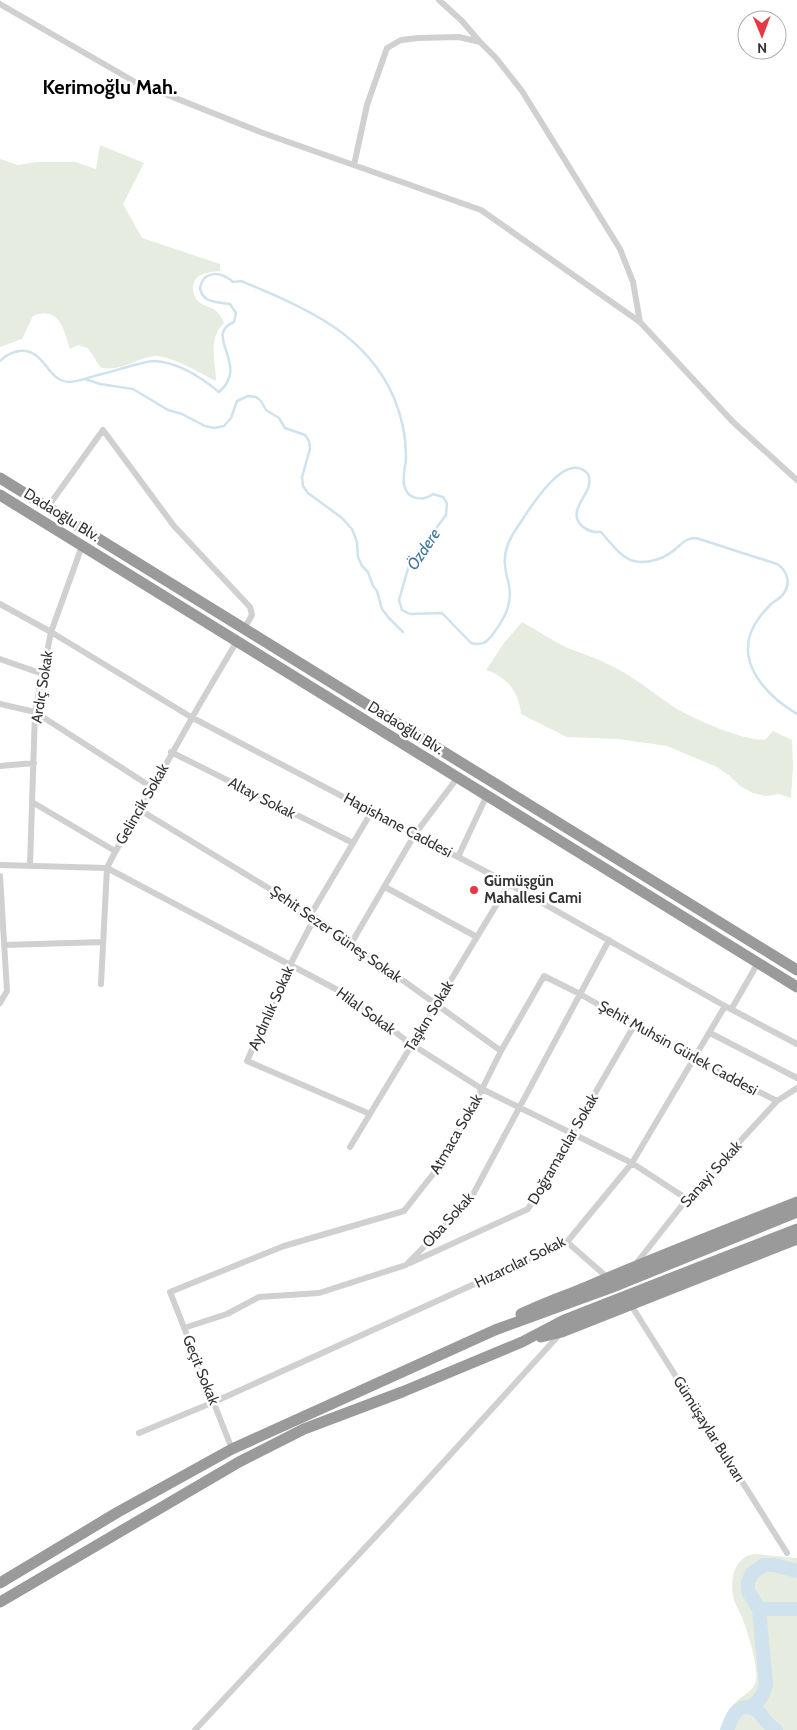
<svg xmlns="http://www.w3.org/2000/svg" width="797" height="1730" font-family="Cabin,sans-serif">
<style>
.green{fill:#e6ecdf}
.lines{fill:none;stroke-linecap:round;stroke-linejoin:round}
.stream{stroke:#cfe2ee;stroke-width:2.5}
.river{stroke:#cfe2ee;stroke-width:14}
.street{stroke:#d0d0d0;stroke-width:6}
.highway{stroke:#9a9a9a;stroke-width:11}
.poi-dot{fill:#e63946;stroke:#fff;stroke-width:2}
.labels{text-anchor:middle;stroke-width:5;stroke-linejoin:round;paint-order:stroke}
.street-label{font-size:15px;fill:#333;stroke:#fff}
.poi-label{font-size:15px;font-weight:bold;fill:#333;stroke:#fff;text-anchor:start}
.water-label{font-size:16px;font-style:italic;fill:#3f7597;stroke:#fff}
.district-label{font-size:20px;font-weight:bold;fill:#000;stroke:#fff}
</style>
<rect width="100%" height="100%" fill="#fff"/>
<path class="green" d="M100 145 144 163 123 204 142 238 220 264V271C208 272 193 273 193 289 194 293 194 297 197 300 206 310 216 303 224 323 207 339 216 361 216 381 202 374 170 355 155 356 135 358 125 371 101 368L88 348 78 345 70 349C64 331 60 305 33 316L22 339 0 347V159L18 165 37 162H75L96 169Z
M522 622C537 630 552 641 568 648 583 654 599 659 614 667 635 678 652 692 671 705 686 716 749 744 766 739L773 731 792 740 793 767 791 798 779 794 765 796 753 793 740 786 730 776 717 767 667 746 619 739 567 737 521 714C519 692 507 677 486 670L504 643Z
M755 1554 797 1558V1730H722C726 1721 730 1709 736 1702 743 1694 754 1692 756 1680 759 1666 747 1631 742 1617 739 1610 734 1603 733 1596 730 1578 735 1556 755 1554Z"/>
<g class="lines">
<path class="stream" d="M0 361C11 350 28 346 40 359 49 368 54 381 69 382 79 382 92 376 102 374 115 371 144 361 154 361 178 362 202 378 219 392 251 365 202 335 234 322L236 313 230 304C218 302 202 303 200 288 204 269 222 272 233 282L241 281C303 307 366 332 394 398 402 417 406 437 406 457 406 467 401 479 405 488 409 500 424 501 433 494L443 497 447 503 446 515 409 565 399 600 402 610 410 614 442 613 471 643C482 646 487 642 493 634 505 618 514 602 508 581 505 569 503 559 507 547 510 536 518 527 524 517 534 502 567 450 588 474 594 488 580 498 577 511 574 525 589 533 601 532 608 540 616 551 625 557 639 567 662 560 673 551 682 544 685 538 696 538L777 564C787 570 791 583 784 593 781 598 777 600 772 603 767 608 759 617 755 624 733 662 767 696 797 714
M85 379 100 384 133 389 168 410 182 414 205 426 214 428 224 426 231 418 237 401 248 396 256 397 261 401 266 410 279 418 285 428 305 435 309 441 310 449 302 477 303 486 308 493 342 518 352 529 357 542 358 557 362 566 368 572 373 586 377 591 382 609 388 617 403 632"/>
<path class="river" d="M759 1609H797
M748 1707C759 1703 764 1695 766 1684L759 1609 748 1591V1582L752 1573 764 1565H774L797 1571
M727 1730C731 1721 734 1707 747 1707 752 1707 756 1709 759 1712 764 1719 768 1725 776 1730"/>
<path class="street" d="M439 0 462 21 480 42
M0 4 135 82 263 133 481 210 640 322 733 422 797 480
M354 165 367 105 387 48 401 40 418 38 459 37 480 42 496 58 522 91 620 249 633 282 640 322
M47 508 103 430 174 526 250 607 252 615 244 629
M0 604 51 632 191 717 500 879 725 1006 797 1044
M0 659 43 674
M0 704 35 712 153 788
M171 752 353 843
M0 766 34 763
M32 802 115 851
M140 810 311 914 501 1051
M458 857 487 795
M0 865 107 868 349 996 408 1042 482 1089 632 1163 687 1199
M30 865 35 712 51 632 82 546
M0 876 7 991 0 1003
M385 887 477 937
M311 914 372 811
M315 917 290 965 247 1061 370 1114
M352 942 415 834 458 777
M4 945 103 942
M101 984 107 868C120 840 138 815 153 788 180 738 208 689 237 641
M732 1008 758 963
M710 1033 797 1078
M350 1147 509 884
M567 1242 608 1278
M410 1263 528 1209 635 1024
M635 1265 687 1199 777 1101 797 1088
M631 1305 787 1553
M184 1328 227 1314 259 1297 319 1293 406 1265 470 1200 609 940
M139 1433 214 1402 567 1242 632 1163 725 1006
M232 1449 170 1292 284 1246 404 1211 437 1169 482 1089 501 1051 544 976 580 994 694 1059 777 1101
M195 1730 390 1521 559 1335"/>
<path class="highway" d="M0 478 797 970
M0 495 797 987
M521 1314C544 1303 568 1295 591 1285 659 1256 728 1229 797 1202
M541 1337 562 1332 797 1239
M0 1583 118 1512 232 1449 495 1330 618 1285 797 1212
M0 1602 239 1462 304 1429 402 1392 522 1342 564 1320 797 1229"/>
</g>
<circle class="poi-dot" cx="474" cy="890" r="5"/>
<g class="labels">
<g class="street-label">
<text transform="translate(62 515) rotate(32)" y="5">Dadaoğlu Blv.</text>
<text transform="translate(42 687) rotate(-81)" y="5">Ardıç Sokak</text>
<text transform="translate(406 728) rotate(32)" y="5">Dadaoğlu Blv.</text>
<text transform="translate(262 798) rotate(27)" y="5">Altay Sokak</text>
<text transform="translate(142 804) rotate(-60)" y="5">Gelincik Sokak</text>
<text transform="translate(398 825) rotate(28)" y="5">Hapishane Caddesi</text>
<text transform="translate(336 934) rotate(35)" y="5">Şehit Sezer Güneş Sokak</text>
<text transform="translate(271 1008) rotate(-66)" y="5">Aydınlık Sokak</text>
<text transform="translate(366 1011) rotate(36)" y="5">Hilal Sokak</text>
<text transform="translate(429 1016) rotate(-59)" y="5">Taşkın Sokak</text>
<text transform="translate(678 1048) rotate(29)" y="5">Şehit Muhsin Gürlek Caddesi</text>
<text transform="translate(456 1134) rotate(-60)" y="5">Atmaca Sokak</text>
<text transform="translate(563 1149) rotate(-60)" y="5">Doğramacılar Sokak</text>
<text transform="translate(711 1174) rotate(-48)" y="5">Sanayi Sokak</text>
<text transform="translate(448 1220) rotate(-48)" y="5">Oba Sokak</text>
<text transform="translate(520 1262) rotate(-26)" y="5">Hızarcılar Sokak</text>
<text transform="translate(201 1370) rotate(68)" y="5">Geçit Sokak</text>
<text transform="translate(709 1429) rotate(58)" y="5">Gümüşaylar Bulvarı</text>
</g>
<g class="poi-label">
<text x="484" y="886">Gümüşgün<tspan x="484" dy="17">Mahallesi Cami</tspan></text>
</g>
<g class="water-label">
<text transform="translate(423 549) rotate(-56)" y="6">Özdere</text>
</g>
<g class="district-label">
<text x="110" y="94">Kerimoğlu Mah.</text>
</g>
</g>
<g transform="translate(762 35) rotate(179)"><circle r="24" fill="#ffffff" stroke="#adadad"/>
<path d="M0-4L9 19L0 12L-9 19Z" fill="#e63946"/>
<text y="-8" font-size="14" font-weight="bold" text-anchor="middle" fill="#333333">N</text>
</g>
</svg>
